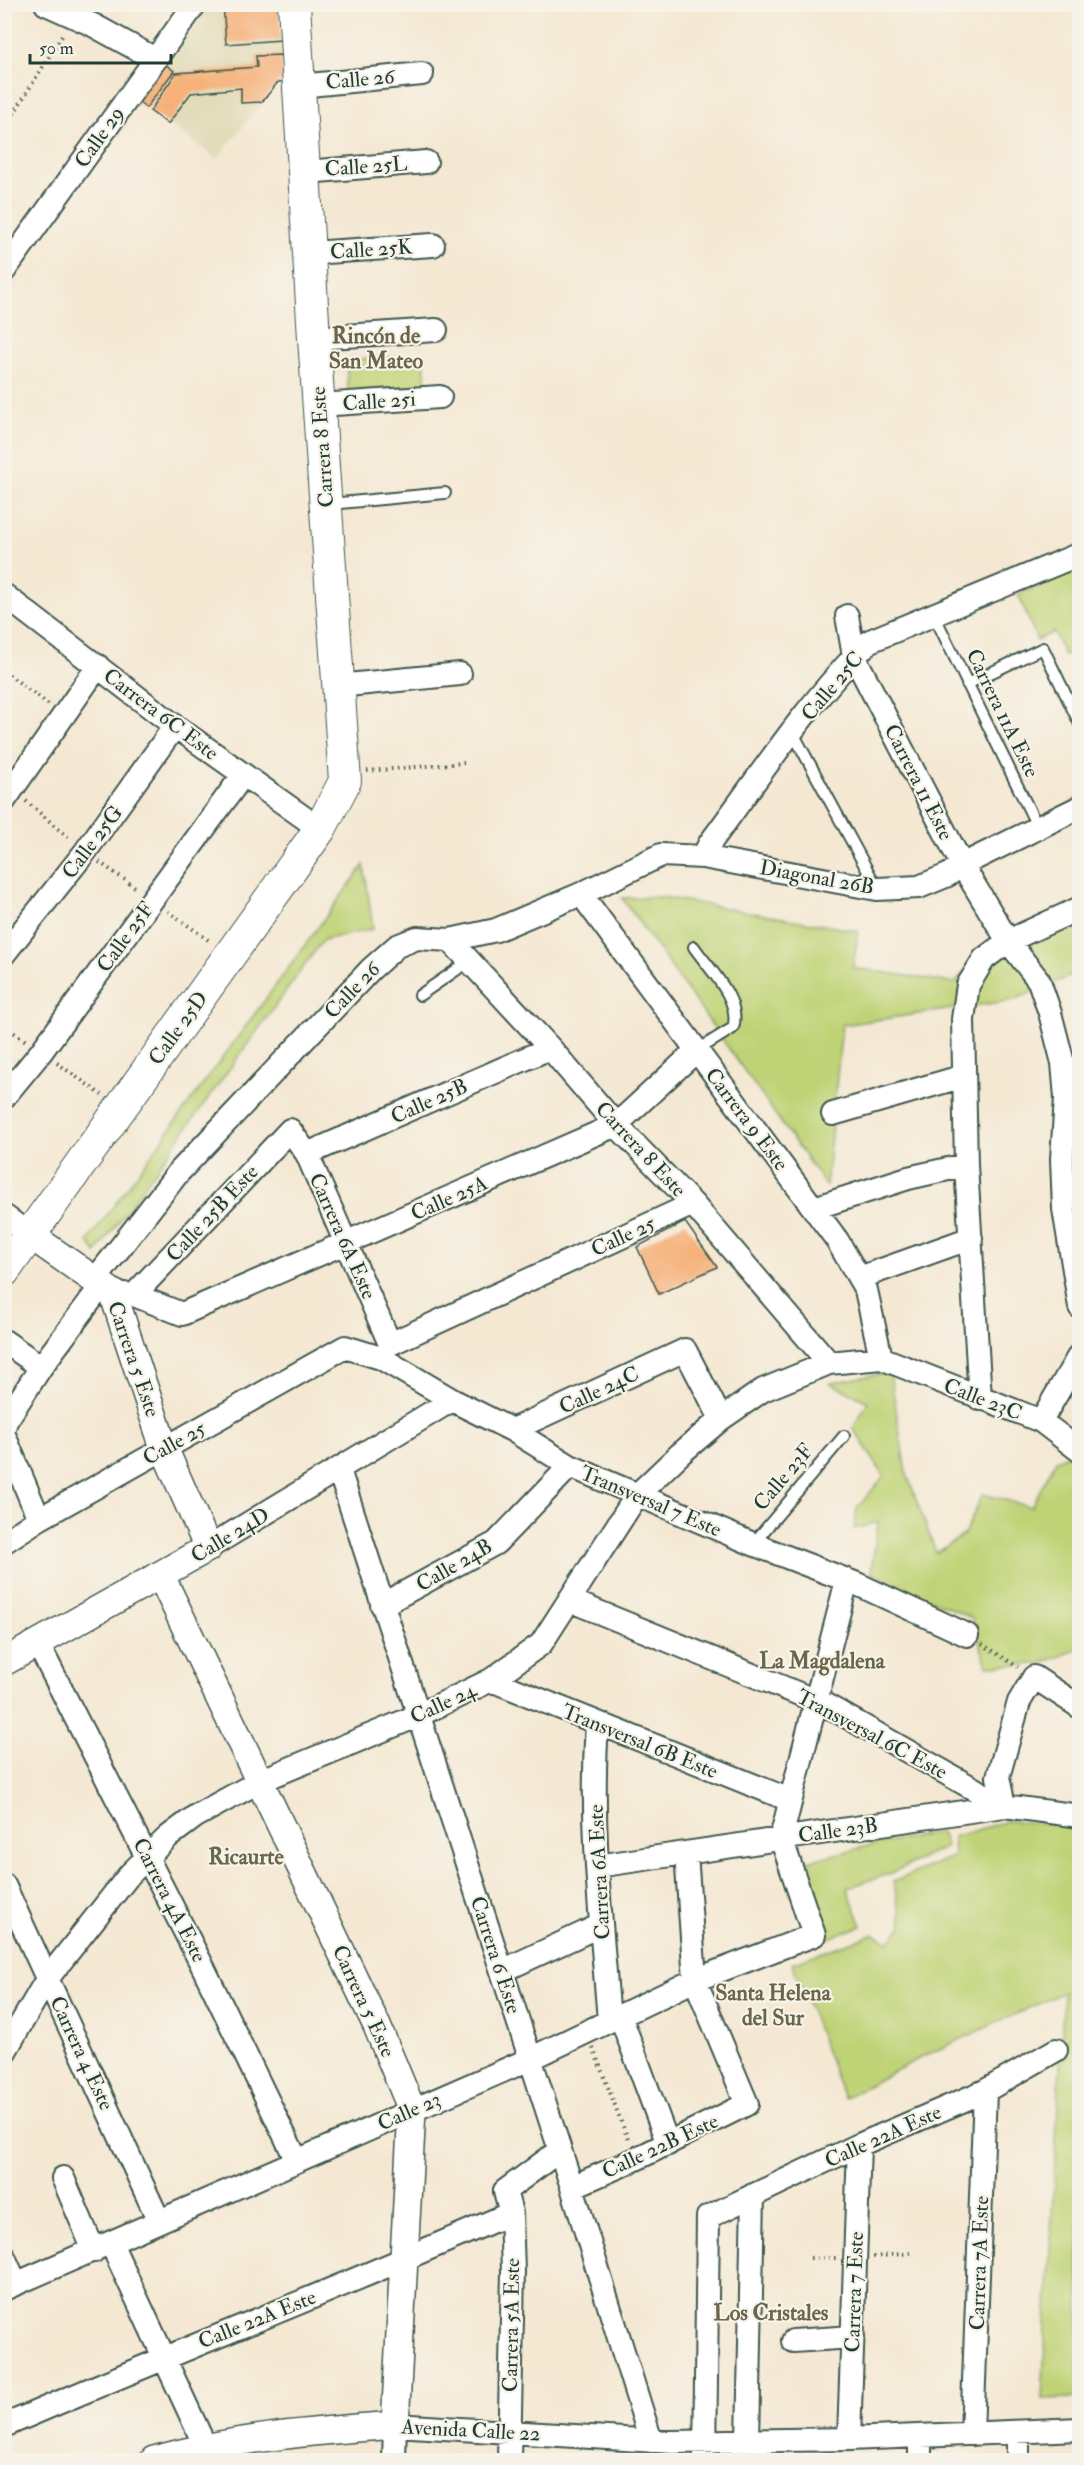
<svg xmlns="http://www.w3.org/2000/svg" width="1084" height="2465" font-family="'IM FELL Double Pica',serif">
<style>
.built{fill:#e2dcba}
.green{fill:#bfd376;stroke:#6f8855;stroke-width:1.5}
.building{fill:#f5b179}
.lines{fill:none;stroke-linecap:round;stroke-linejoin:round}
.service-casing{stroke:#3f574c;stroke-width:14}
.minor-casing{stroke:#3f574c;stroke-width:26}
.tertiary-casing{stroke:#3f574c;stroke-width:30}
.secondary-casing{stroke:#3f574c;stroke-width:34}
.path{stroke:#3f574c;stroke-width:4;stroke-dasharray:1.5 4.5;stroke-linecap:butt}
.service{stroke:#fff;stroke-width:10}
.minor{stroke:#fff;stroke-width:22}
.tertiary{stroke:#fff;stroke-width:27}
.secondary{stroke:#fff;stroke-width:32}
.labels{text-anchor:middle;stroke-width:4.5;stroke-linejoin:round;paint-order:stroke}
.street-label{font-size:21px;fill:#1f3d34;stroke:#f7f3e8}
.neighbourhood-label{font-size:22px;font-weight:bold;fill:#6a664c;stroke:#f7f3e8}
</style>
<rect width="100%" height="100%" fill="#f7f3e8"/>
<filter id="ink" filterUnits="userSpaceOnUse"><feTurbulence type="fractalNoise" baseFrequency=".0167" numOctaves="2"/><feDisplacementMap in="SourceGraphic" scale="12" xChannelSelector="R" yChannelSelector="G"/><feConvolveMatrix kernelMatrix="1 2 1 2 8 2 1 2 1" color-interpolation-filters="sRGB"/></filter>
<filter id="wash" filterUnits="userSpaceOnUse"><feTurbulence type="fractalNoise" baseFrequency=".008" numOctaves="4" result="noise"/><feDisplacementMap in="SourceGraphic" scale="24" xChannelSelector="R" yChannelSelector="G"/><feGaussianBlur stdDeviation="1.35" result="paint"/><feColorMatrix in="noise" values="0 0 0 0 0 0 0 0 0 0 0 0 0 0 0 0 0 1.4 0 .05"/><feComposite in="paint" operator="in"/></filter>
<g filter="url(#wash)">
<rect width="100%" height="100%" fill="#f4e8d3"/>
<path class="built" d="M230 4 279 5 283 82H278L217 159 134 99 203 6Z"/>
<path class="green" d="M424 355 426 387 348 392 346 360Z
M1079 569V648L1064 656 1054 632 1037 640 1018 594Z
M364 865 373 929 323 940 96 1253 88 1241Z
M662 897 858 931 853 968 955 983 984 949H1032L1031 936 1079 918V972L1014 1000 842 1025 826 1186 622 898Z
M890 1372 906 1472 936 1553 964 1535 983 1494 1031 1507 1056 1460 1079 1450V1649L1039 1664 987 1666 972 1618 871 1573 878 1522 854 1529 857 1508 884 1476 853 1428 868 1402 830 1383Z
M1007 1821 1079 1825V2398L1042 2399 1064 1992 922 2057 844 2098 792 1963 874 1934 889 1942 903 1926 893 1882 954 1856 953 1837Z
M941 1832 946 1847 891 1873 847 1888 862 1926 826 1939 804 1862 880 1843Z"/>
<g id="blocks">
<path class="building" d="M279 4 281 40 226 44 223 5Z
M282 55 283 82H278L262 102 241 103V88L191 93 168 124 150 111 176 73 257 67 256 56Z
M162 62 174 71 146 108 134 99Z
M685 1222 717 1267 659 1294 637 1247Z"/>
</g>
</g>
<g filter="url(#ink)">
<use href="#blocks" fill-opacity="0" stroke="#3f574c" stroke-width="1.5"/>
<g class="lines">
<defs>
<path id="service" d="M330 504 445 493
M934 615 1038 828
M967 684 1043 648 1080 724
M793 733 877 888
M694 947C709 969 742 1000 733 1028L696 1051
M420 995 468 962
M753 1544 844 1436"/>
<path id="minor" d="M46 4 93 25 155 59
M299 86 422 74
M306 172 426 162
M310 253 433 245
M4 271 195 4
M314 338 436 330
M319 405 440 397
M4 595 175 726 320 829
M847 616 854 656 962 865 1008 941 1039 981 1050 1013 1063 1063 1066 1098 1062 1159 1064 1209 1080 1307
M337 686 460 674
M4 801 98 666
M703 857 710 843C759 777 811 698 870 641L1080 554
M581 894 837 1240 866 1290 881 1358
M450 940 550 1048 616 1125 693 1204 829 1363
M4 954 85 852 175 726
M4 1097 41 1052 243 775
M833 1114 964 1076
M307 1154 550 1048
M814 1208 908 1178 966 1165
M4 1216 30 1235
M859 1278 971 1238
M95 1280 178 1173 371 969 397 946 417 938 450 940 496 930 581 894 661 855 703 857 877 889 919 887 948 875 962 865 1080 807
M113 1293 134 1295 182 1314 616 1125 696 1051
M134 1295 290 1130 307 1154 390 1344
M4 1341 41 1367
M390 1344 693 1204
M980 1399 966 1165 963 1019 968 985 984 959 1008 941 1080 908
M1041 1421 1080 1354
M4 1428 6 1421 41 1367 102 1285
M512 1430 685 1350 721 1419
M4 1435 39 1519
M339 1470 572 2187 651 2441
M4 1542 39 1519 345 1347 381 1358 452 1400 512 1430 570 1466 753 1544 857 1584 967 1635
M208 1548 452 1400
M569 1600 826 1705 1004 1806
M382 1605 496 1543 570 1466
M37 1642 203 1967 297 2161
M491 1680 790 1800
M597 1725C590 1823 601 1922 609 2020
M1004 1806 998 1777 1019 1702 1034 1677 1080 1707
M597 1866 1004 1806 1080 1816
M4 1885 159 2221
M502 1971 601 1925
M620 2015 668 2144
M4 2053 47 1979 130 1874 168 1837 196 1816 260 1781 417 1716 491 1680 541 1644 637 1495 680 1454 721 1419 763 1390 829 1363 881 1358 1041 1421 1080 1451
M63 2178 94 2251
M572 2187 636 2159 747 2104 695 1980 686 1853
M111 2243 205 2446
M4 2257 16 2284
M4 2289 530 2059 695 1980 814 1935 781 1838 847 1580
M793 2341 853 2337
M4 2426C172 2353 343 2287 511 2213
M972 2434 985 2091
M849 2439 859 2145
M748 2441 753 2195
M394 2460 395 2425 673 2442 849 2439 1080 2429
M509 2460 513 2271 511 2213 505 2191 560 2150
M705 2460 708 2217 859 2145 985 2091 1056 2050
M920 2460V2436
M1018 2460V2433"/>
<path id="tertiary" d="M4 1662 208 1548 164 1448 113 1293 30 1235
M154 2460C233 2438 313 2431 395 2425L412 2110 377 2026 161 1576"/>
<path id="secondary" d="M4 1271 320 829 345 781 314 338 294 4"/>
</defs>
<use href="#service" class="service-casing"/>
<use href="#minor" class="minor-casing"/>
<use href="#tertiary" class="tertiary-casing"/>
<use href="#secondary" class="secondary-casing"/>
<path class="path" d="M4 129 64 33
M4 671 49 705
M367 771 464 763
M26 801 70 839
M99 862 138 889
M168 911 211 942
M4 1026 26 1041
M57 1063 102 1095
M982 1644 1018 1667
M593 2048 629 2142
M873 2257 910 2253
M810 2258H836"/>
<use href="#service" class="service"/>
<use href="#minor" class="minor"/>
<use href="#tertiary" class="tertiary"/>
<use href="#secondary" class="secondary"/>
</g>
</g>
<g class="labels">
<g class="street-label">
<text transform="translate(360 79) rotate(-5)" y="7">Calle 26</text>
<text transform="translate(99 137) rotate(-55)" y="7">Calle 29</text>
<text transform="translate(366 166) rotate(-4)" y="7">Calle 25L</text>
<text transform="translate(371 249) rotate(-4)" y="7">Calle 25K</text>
<text transform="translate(379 401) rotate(-4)" y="7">Calle 25i</text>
<text transform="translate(322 447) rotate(-94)" y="7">Carrera 8 Este</text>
<text transform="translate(832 686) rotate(-50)" y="7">Calle 25C</text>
<text transform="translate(1003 713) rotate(64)" y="7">Carrera 11A Este</text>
<text transform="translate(161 714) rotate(37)" y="7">Carrera 6C Este</text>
<text transform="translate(919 782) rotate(63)" y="7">Carrera 11 Este</text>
<text transform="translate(92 842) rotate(-53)" y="7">Calle 25G</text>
<text transform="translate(817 877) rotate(10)" y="7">Diagonal 26B</text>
<text transform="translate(125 937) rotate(-54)" y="7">Calle 25F</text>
<text transform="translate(352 990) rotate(-46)" y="7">Calle 26</text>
<text transform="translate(178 1028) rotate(-54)" y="7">Calle 25D</text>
<text transform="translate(429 1101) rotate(-24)" y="7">Calle 25B</text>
<text transform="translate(747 1119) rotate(53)" y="7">Carrera 9 Este</text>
<text transform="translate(641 1149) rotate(47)" y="7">Carrera 8 Este</text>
<text transform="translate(449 1198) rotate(-24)" y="7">Calle 25A</text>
<text transform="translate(212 1213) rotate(-47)" y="7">Calle 25B Este</text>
<text transform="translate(343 1236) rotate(66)" y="7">Carrera 6A Este</text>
<text transform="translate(623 1236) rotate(-25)" y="7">Calle 25</text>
<text transform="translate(134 1359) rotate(71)" y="7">Carrera 5 Este</text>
<text transform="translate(599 1390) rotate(-25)" y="7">Calle 24C</text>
<text transform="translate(983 1399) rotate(21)" y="7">Calle 23C</text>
<text transform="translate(174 1443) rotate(-29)" y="7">Calle 25</text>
<text transform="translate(783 1477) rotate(-50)" y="7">Calle 23F</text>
<text transform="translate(651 1501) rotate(23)" y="7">Transversal 7 Este</text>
<text transform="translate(230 1535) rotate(-31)" y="7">Calle 24D</text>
<text transform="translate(454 1565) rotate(-30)" y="7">Calle 24B</text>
<text transform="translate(443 1703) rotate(-25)" y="7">Calle 24</text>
<text transform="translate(872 1734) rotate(28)" y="7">Transversal 6C Este</text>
<text transform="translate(640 1741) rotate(22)" y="7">Transversal 6B Este</text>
<text transform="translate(838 1830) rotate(-8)" y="7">Calle 23B</text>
<text transform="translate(599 1872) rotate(-93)" y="7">Carrera 6A Este</text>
<text transform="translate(170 1900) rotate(63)" y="7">Carrera 4A Este</text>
<text transform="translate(496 1955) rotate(72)" y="7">Carrera 6 Este</text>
<text transform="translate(364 2001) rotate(65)" y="7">Carrera 5 Este</text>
<text transform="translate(82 2053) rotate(65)" y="7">Carrera 4 Este</text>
<text transform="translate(409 2111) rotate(-24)" y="7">Calle 23</text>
<text transform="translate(883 2136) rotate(-24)" y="7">Calle 22A Este</text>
<text transform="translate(660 2146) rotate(-25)" y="7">Calle 22B Este</text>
<text transform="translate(979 2263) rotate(-88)" y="7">Carrera 7A Este</text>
<text transform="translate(854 2292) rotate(-88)" y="7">Carrera 7 Este</text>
<text transform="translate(257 2319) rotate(-22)" y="7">Calle 22A Este</text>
<text transform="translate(511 2325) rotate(-89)" y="7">Carrera 5A Este</text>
<text transform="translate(471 2430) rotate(3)" y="7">Avenida Calle 22</text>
</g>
<g class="neighbourhood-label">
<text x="376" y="343">Rincón de<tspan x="376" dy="25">San Mateo</tspan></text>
<text x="822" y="1668">La Magdalena</text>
<text x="246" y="1864">Ricaurte</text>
<text x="773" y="2000">Santa Helena<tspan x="773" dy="25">del Sur</tspan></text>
<text x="771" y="2320">Los Cristales</text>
</g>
</g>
<rect width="1084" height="2465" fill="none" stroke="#f7f3e8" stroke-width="24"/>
<path d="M30 54v9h141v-9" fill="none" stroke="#1f3d34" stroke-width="3"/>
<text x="39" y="54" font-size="18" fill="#1f3d34" stroke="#f7f3e8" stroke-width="4.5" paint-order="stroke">50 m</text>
</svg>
